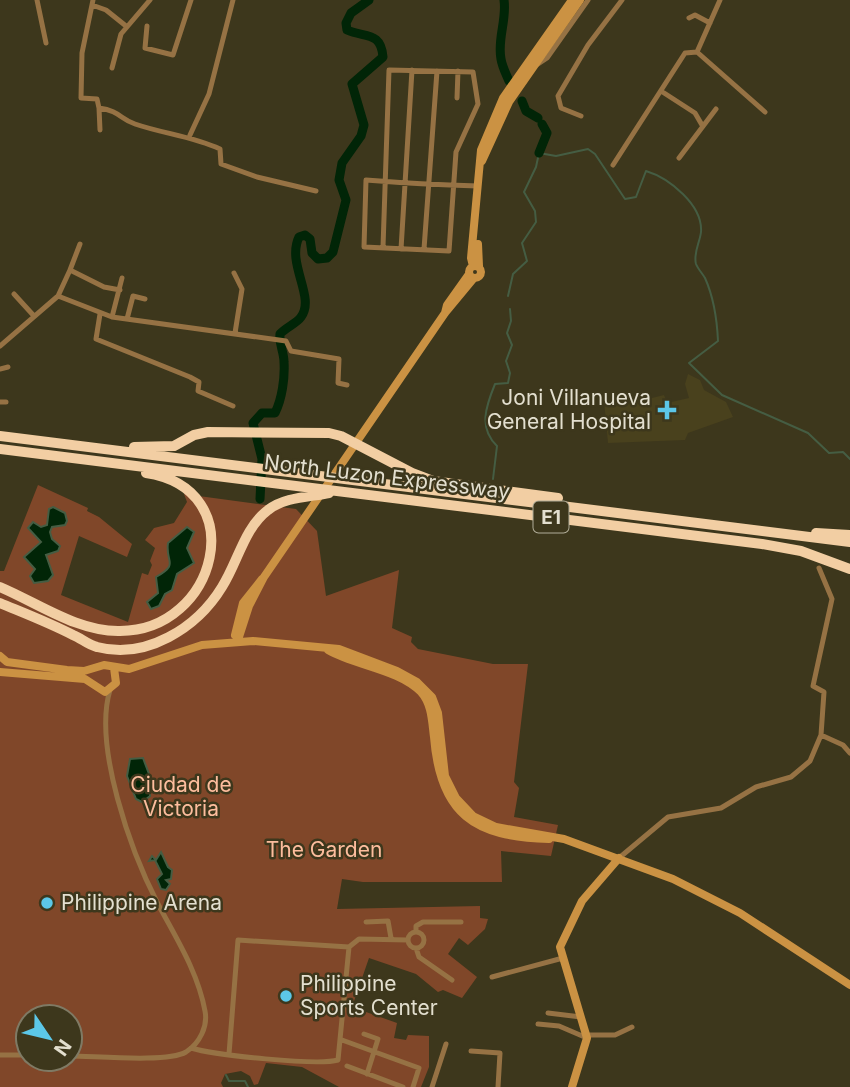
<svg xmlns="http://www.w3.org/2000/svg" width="850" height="1087" font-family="Inter,sans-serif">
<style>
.built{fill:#49411d}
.green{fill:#804729;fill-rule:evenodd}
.water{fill:#012507;stroke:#455d43;stroke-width:2}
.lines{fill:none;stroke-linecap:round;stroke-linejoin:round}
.stream{stroke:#455d43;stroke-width:2}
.river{stroke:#012507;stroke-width:9}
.street{stroke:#967244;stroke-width:5}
.secondary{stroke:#cb9243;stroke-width:8}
.highway{stroke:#f2cea3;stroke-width:10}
.poi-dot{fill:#5cc7e8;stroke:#3d371c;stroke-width:2.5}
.labels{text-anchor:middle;stroke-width:5;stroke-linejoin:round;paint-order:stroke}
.shield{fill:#3d371c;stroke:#b1ad99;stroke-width:2}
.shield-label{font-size:19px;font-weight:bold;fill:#e3dfcf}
.poi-label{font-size:21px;fill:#e3dfcf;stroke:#3d371c;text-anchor:start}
.street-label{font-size:21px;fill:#e3dfcf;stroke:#3d371c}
.park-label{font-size:21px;fill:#fdbd9d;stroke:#3d371c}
</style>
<rect width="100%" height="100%" fill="#3d371c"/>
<path class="built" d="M688 374 700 380 704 390 726 402 733 417 688 433 685 440 608 443 604 401 628 395 632 403 664 395 667 403 689 398 685 384Z"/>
<path class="green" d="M38 485 88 508 87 511 99 517 132 544 127 557 79 536 61 595 128 622 142 573 148 575 152 565 150 561 155 548 145 540 154 528 174 523 187 502 184 494 296 509 317 531 326 596 399 570 392 628 412 637 411 642 418 649 493 664H528L514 782 519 788 514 817 558 825 551 856 501 851 502 882H363L342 879 337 909 480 906V918L488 919 485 929 468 945 459 938 448 954 477 977 462 998 443 990 438 992 416 974 369 958 352 1007 397 1023 394 1038 406 1040 408 1035 429 1036V1067L421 1087H339L302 1067 266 1063 258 1084 254 1085 250 1076 241 1071 225 1074 221 1083 223 1087H0V571H4ZM28 1017H70V1059H28Z"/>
<path class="water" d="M53 507 65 513 67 521 65 525 52 527 50 532 52 539 60 546 58 551 46 555 53 575 48 581 34 583 30 576 35 569 24 557 41 542 28 528 33 522 41 527 47 525 49 509Z
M187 527 194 532 187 548 194 563 177 574 172 590 165 594 159 606 151 609 147 602 158 593 156 577C180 563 165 563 168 543Z
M143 758 149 774 150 796 142 802 136 799 127 776 130 759Z
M161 852 168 867 172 870 171 879 166 880 170 884 166 890 161 889 157 879 162 874 155 860 149 861 152 856 156 860Z"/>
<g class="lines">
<path class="stream" d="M508 296 513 274 527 261 522 243 536 222 535 211 524 192 536 167 539 153 556 156 588 149 595 154 625 199 636 197 646 171C669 178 703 205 701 232 700 242 693 253 696 264 698 269 702 273 705 278 714 298 717 319 718 341L689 363 722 395 808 433 829 453 843 452 850 459
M493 479 497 446C478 428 486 406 495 384L508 383 510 373 506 361 512 345 507 333 511 321 510 309
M226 1075 229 1081H245L248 1087"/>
<path class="river" d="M504 0C507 20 497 39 501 59 502 66 506 74 509 81
M522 101 526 111 538 118
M539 153 547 133 542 124
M260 499 262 459 253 423 262 413H275C282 399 285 378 284 362 284 352 279 345 280 334 285 328 297 323 301 317 316 297 286 264 299 237L305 235 310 239 312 253 318 259 327 258 333 252 346 200 339 180 342 163 361 136 364 125 352 84 383 57C381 31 365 38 347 30L346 23 351 13 369 0"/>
<path class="street" d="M37 0 46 43
M93 0 82 53 81 98 97 99 99 108C120 111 120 119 135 124 164 134 192 136 220 149L221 164 257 177 316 191
M92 5 106 10 126 26
M689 18 695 15 710 23
M147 26 145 48 173 55 191 0
M697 52 720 0
M538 64 547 58 588 0
M112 68 121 34 150 0
M661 91 695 113 702 125
M457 98 458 71
M99 108 100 130
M581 116 561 108 558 96 588 45 622 0
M190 135 209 94 233 0
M679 158 716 109
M613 165 685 53 697 52 765 112
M383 247 389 70 473 72 478 104 456 152 449 251 364 247 366 180C403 183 441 185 478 186
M401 249 412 70
M424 249 437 71
M70 270 80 244
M234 273 242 289 235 333
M14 294 34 316
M58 296 70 270 104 287 120 290
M100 314 96 339 190 377 199 382 198 391 233 406
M112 317 122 278
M127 319 133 296 145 299
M0 346 58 296 112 317 286 341 291 351 339 359 338 383 347 385
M0 369 8 367
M0 402H6
M821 735 843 745 850 753
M619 858 668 817 721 808 756 787 791 777 810 761 821 735 824 692 813 686 832 599 819 568
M366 922 388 921 391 938
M408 940a8 8 0 1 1 16 0a8 8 0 1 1-16 0Z
M416 932V926L423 922H461
M349 947 359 939 408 940
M416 948 419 957 452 980
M492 977 563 958
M548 1013 581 1017
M538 1024 559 1026 587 1038
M364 1034 378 1039 367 1074
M586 1035H615L632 1027
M342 1040 419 1068 413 1087
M191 1048C214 1055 318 1066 338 1060L349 947 238 940 229 1054
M471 1051 500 1053 498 1087
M0 1055H28
M70 1056C95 1056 167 1063 186 1052 200 1043 208 1026 205 1011 198 972 176 938 158 904 131 852 93 746 110 690
M347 1066 403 1087
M432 1087 446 1044"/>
<path class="secondary" d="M482 161 509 102 580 0
M478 244 479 266
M469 272a6 6 0 1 1 12 0a6 6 0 1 1-12 0Z
M473 266 471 258 481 150 503 98 572 0
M445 313 447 305 469 274
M235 635 243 603 262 579
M238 640 249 606 264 577 445 313 474 278
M328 650C356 666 398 669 421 692 432 704 432 722 434 737 440 814 474 837 549 839
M0 656 7 662 67 670 84 671 104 665 129 669 202 645 253 641 339 649 397 671 417 682 432 697 438 713 445 776 456 798 473 816 496 827 564 839 673 879 740 913 850 985
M0 672 85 679 105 692 116 683 114 668
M572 1087 587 1038 560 947 582 901 619 858"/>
<path class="highway" d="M0 436 850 542
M134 447 174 446 194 435 208 432 329 433 341 436 412 473 433 481 558 498
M0 449 762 544 801 551 850 569
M816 533 850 535
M0 587C38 603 78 632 120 631 217 631 253 489 146 473
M0 603C24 613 50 623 73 635 81 638 88 645 97 647 146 660 197 628 222 587 238 562 244 528 268 510 284 497 310 497 329 493"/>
</g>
<g class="poi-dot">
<path d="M663.5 399.5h7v7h7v7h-7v7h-7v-7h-7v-7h7z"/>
<circle cx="47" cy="903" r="7"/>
<circle cx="286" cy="996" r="7"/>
</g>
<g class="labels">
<rect class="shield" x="533.5" y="501.5" width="35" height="31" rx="5"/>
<g class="shield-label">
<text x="551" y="524">E1</text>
</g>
<g class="poi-label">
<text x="651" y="405" text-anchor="end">Joni Villanueva<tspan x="651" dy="24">General Hospital</tspan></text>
<text x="61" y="910">Philippine Arena</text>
<text x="300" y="991">Philippine<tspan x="300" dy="24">Sports Center</tspan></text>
</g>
<g class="street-label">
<text transform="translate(387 477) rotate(7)" y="7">North Luzon Expressway</text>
</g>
<g class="park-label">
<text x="181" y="792">Ciudad de<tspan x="181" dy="24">Victoria</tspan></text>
<text x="324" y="857">The Garden</text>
</g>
</g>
<g transform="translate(49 1038) rotate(125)"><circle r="33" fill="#3d371c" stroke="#7f7a64" stroke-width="2"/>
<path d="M0-5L12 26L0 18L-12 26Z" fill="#5cc7e8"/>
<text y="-10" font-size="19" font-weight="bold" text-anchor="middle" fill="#e3dfcf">N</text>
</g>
</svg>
